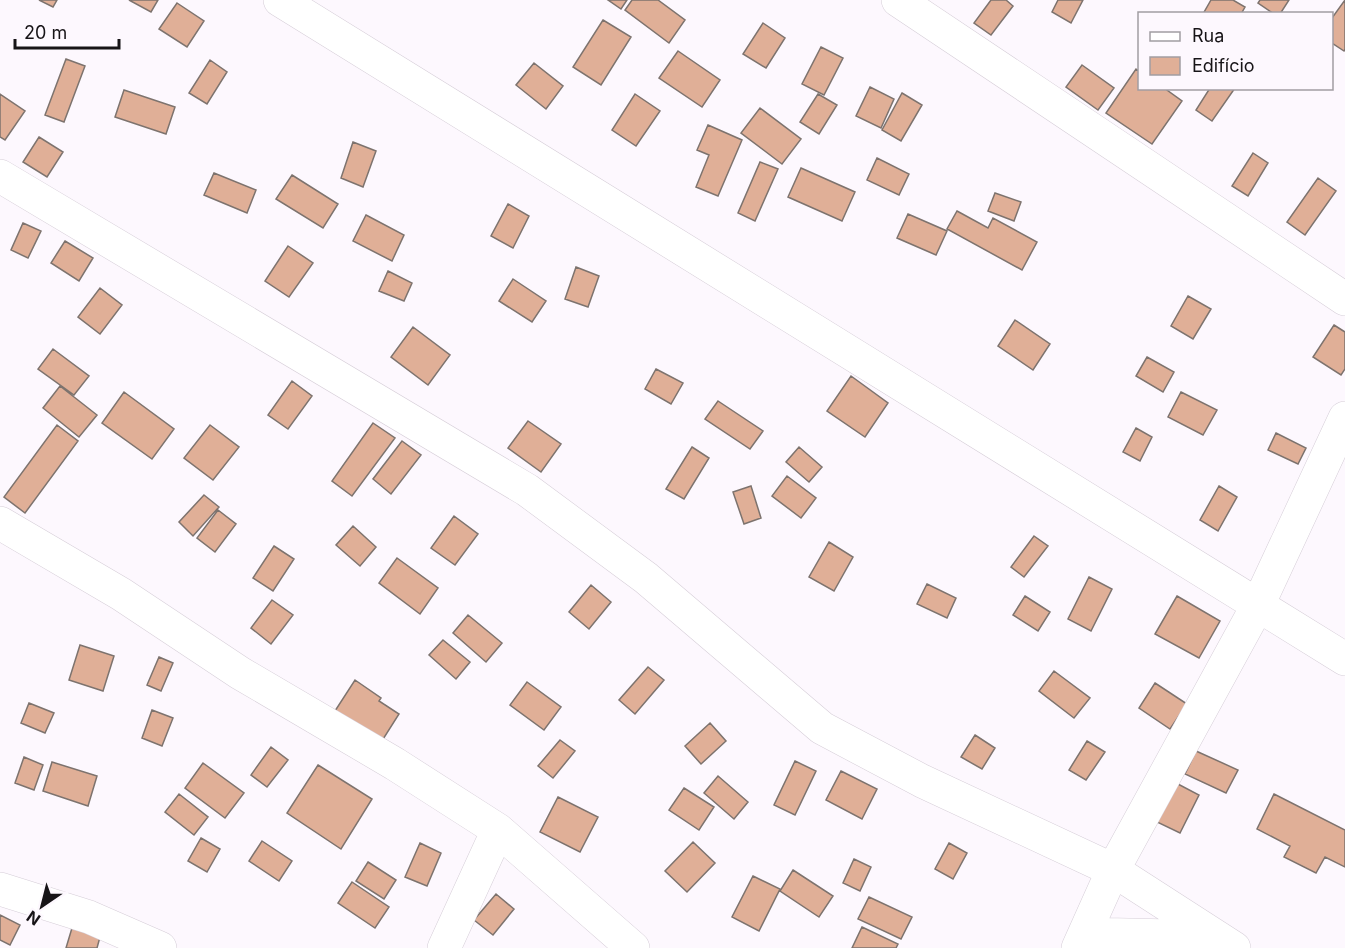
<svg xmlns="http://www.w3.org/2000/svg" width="1345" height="948" font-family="Inter,sans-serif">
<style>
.building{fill:#e0af97;stroke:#7d736e;stroke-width:1.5}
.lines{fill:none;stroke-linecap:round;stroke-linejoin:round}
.minor-casing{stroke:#d6ced8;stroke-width:34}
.minor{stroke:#fff;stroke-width:33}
</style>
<rect width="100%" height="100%" fill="#fdf8fe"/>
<path class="building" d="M39 0H57L53 7Z
M129 0H158L151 12Z
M608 0H627L621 9Z
M632 0H658L685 20 669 43 625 10Z
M991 0H1006L1013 6 991 35 974 23Z
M1058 0H1083L1071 23 1052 12Z
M1211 0H1233L1245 7 1241 14H1203Z
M1260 0H1289L1280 14H1274L1258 3Z
M1345 0V49L1344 51 1332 43V18Z
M177 3 204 21 187 47 159 29Z
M603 20 631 37 601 85 573 67Z
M763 23 785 38 766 68 743 54Z
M821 47 843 58 824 95 802 84Z
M678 51 720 80 702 107 659 78Z
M66 59 85 66 64 122 45 115Z
M210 60 227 72 207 104 189 93Z
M534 63 563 86 546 109 516 85Z
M1082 65 1114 88 1098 110 1066 87Z
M1136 69 1140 72V88H1164L1182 101 1152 144 1106 113Z
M870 87 894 99 881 128 856 116Z
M1210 88H1235L1212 121 1196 110Z
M124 90 175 107 166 134 115 117Z
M902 93 922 105 901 141 882 130Z
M0 94 25 111 5 140 0 137Z
M635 94 660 111 636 146 612 130Z
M818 94 837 105 819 134 800 122Z
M760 108 801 139 782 164 741 133Z
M708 125 742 140 718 196 696 187 709 155 697 150Z
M39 137 63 152 47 177 23 162Z
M353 142 376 151 363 187 341 178Z
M1253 153 1268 163 1248 196 1232 186Z
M877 158 909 174 899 195 867 180Z
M760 162 778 169 755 221 738 213Z
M801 168 855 192 842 221 788 197Z
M214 173 256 190 247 213 204 195Z
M292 175 338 204 323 228 276 199Z
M1318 178 1336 191 1305 235 1287 222Z
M995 193 1021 202 1014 221 988 211Z
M508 204 529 216 513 248 491 236Z
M957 211 988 228 993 218 1037 242 1022 270 947 229Z
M908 214 947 231 936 255 897 238Z
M366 215 404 235 392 261 353 241Z
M23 223 41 231 28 258 11 250Z
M65 241 93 258 79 281 51 263Z
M288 246 313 263 289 297 265 281Z
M576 267 599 276 588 307 565 299Z
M388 271 412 283 404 301 379 291Z
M513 279 546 301 532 322 499 301Z
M100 288 122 305 100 334 78 317Z
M1188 296 1211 309 1193 339 1171 326Z
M1015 320 1050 344 1033 370 998 346Z
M1334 325 1345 332V369L1341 375 1313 357Z
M413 327 450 355 428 385 391 357Z
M53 349 89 376 74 395 38 369Z
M1147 357 1174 372 1163 392 1136 376Z
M656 369 683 383 671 404 645 389Z
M851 376 888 403 865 437 827 411Z
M292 381 312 396 288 429 268 415Z
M60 386 97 415 79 437 43 408Z
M124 392 174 429 152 459 102 423Z
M1181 392 1217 410 1203 435 1168 417Z
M718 401 763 431 750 449 705 419Z
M528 421 561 444 541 472 508 448Z
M373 423 395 438 352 496 332 481Z
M57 425 78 441 25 513 4 497Z
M210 425 239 447 213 480 184 458Z
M1136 428 1152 437 1140 461 1123 452Z
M1276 433 1306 448 1298 464 1268 450Z
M402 441 421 455 391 494 373 479Z
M692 447 709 458 684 499 666 489Z
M799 447 822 467 809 482 786 462Z
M787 476 816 498 801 518 772 496Z
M751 486 761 518 744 524 733 492Z
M1219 486 1237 497 1218 531 1200 520Z
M204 495 219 507 193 536 179 522Z
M218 510 236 524 215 552 197 538Z
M454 516 478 534 455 565 431 548Z
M353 526 376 547 360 566 336 545Z
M1034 536 1048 546 1024 577 1011 567Z
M829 542 853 557 834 591 809 577Z
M274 546 294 559 273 591 253 578Z
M397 558 438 588 420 614 379 583Z
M1089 577 1112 589 1091 631 1068 619Z
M927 584 956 598 947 618 917 604Z
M591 585 611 602 589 629 569 612Z
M1025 596 1050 612 1038 631 1013 615Z
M1177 596 1220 621 1199 658 1155 634Z
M272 600 293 615 271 644 251 628Z
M468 615 502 643 486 662 453 633Z
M443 640 470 662 456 679 429 655Z
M80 645 114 656 103 691 69 680Z
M159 657 173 663 161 691 147 685Z
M648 667 664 680 635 714 619 700Z
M1054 671 1090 698 1074 718 1039 691Z
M355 680 381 698 379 701 399 714 380 744 333 714Z
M527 682 561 707 544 730 510 705Z
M1155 683 1187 704 1170 729 1139 708Z
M29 703 54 713 45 733 21 723Z
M152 710 173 718 162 746 142 738Z
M710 723 726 741 701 764 685 746Z
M975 735 995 748 982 769 961 757Z
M560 740 575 751 553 778 538 766Z
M1087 741 1105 752 1086 780 1069 770Z
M271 747 288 760 267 787 251 775Z
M1196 751 1238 770 1226 793 1185 774Z
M24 757 43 765 34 790 15 783Z
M795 761 816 771 795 815 774 805Z
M52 762 97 776 88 806 43 791Z
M203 763 244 793 225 818 185 788Z
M318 765 372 799 341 849 287 813Z
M841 771 877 789 862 819 826 800Z
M718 776 748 802 734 819 704 793Z
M1176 783 1199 795 1180 833 1157 822Z
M684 788 714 807 699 830 669 810Z
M179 794 208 817 194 835 165 812Z
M1274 794 1345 830V867L1325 857 1316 873 1284 857 1290 846 1257 829Z
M558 797 598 817 580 852 540 832Z
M201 838 220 849 207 872 188 861Z
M262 841 292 861 279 881 249 861Z
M693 842 715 863 687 892 665 871Z
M420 843 441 853 427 886 405 877Z
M949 843 967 853 953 879 935 869Z
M854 859 871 867 860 891 843 883Z
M368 862 396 880 384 899 356 881Z
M793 870 833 896 819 917 780 891Z
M753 876 780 889 759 931 732 917Z
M352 882 389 907 375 928 338 903Z
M496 894 514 909 493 935 474 920Z
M869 897 912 917 901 939 858 919Z
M0 915 20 925 10 945 0 940Z
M862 927 898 944 896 948H852Z
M72 928 100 937 97 948H66Z"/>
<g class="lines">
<defs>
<path id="minor" d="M280 0 1345 659
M898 0 1345 299
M0 176 527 490 646 578 822 728 922 781 1113 870 1234 948
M0 523 121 594 240 673 395 764 498 830 633 948
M0 889 89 917 160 948
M1085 934 1215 937
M444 948 498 830
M1078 948 1113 870 1258 605 1345 418"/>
</defs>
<use href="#minor" class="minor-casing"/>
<use href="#minor" class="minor"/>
</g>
<rect x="1138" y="12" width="195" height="78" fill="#fdf8fe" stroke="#a19da2" stroke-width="1.5"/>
<rect x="1150" y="32" width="30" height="9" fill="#ffffff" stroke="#a19da2" stroke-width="1.5"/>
<text x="1192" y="42" font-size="18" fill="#171417">Rua</text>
<rect x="1150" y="57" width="30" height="18" fill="#e0af97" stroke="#a19da2" stroke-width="1.5"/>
<text x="1192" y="72" font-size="18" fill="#171417">Edifício</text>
<g transform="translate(42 906) rotate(215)" stroke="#fdf8fe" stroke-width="4.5" paint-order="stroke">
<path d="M0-4.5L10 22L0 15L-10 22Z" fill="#171417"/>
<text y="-9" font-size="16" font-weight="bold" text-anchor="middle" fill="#171417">N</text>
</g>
<path d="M15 39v9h104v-9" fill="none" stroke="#171417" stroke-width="3"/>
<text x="24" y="39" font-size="18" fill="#171417" stroke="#fdf8fe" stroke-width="4.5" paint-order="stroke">20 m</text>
</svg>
